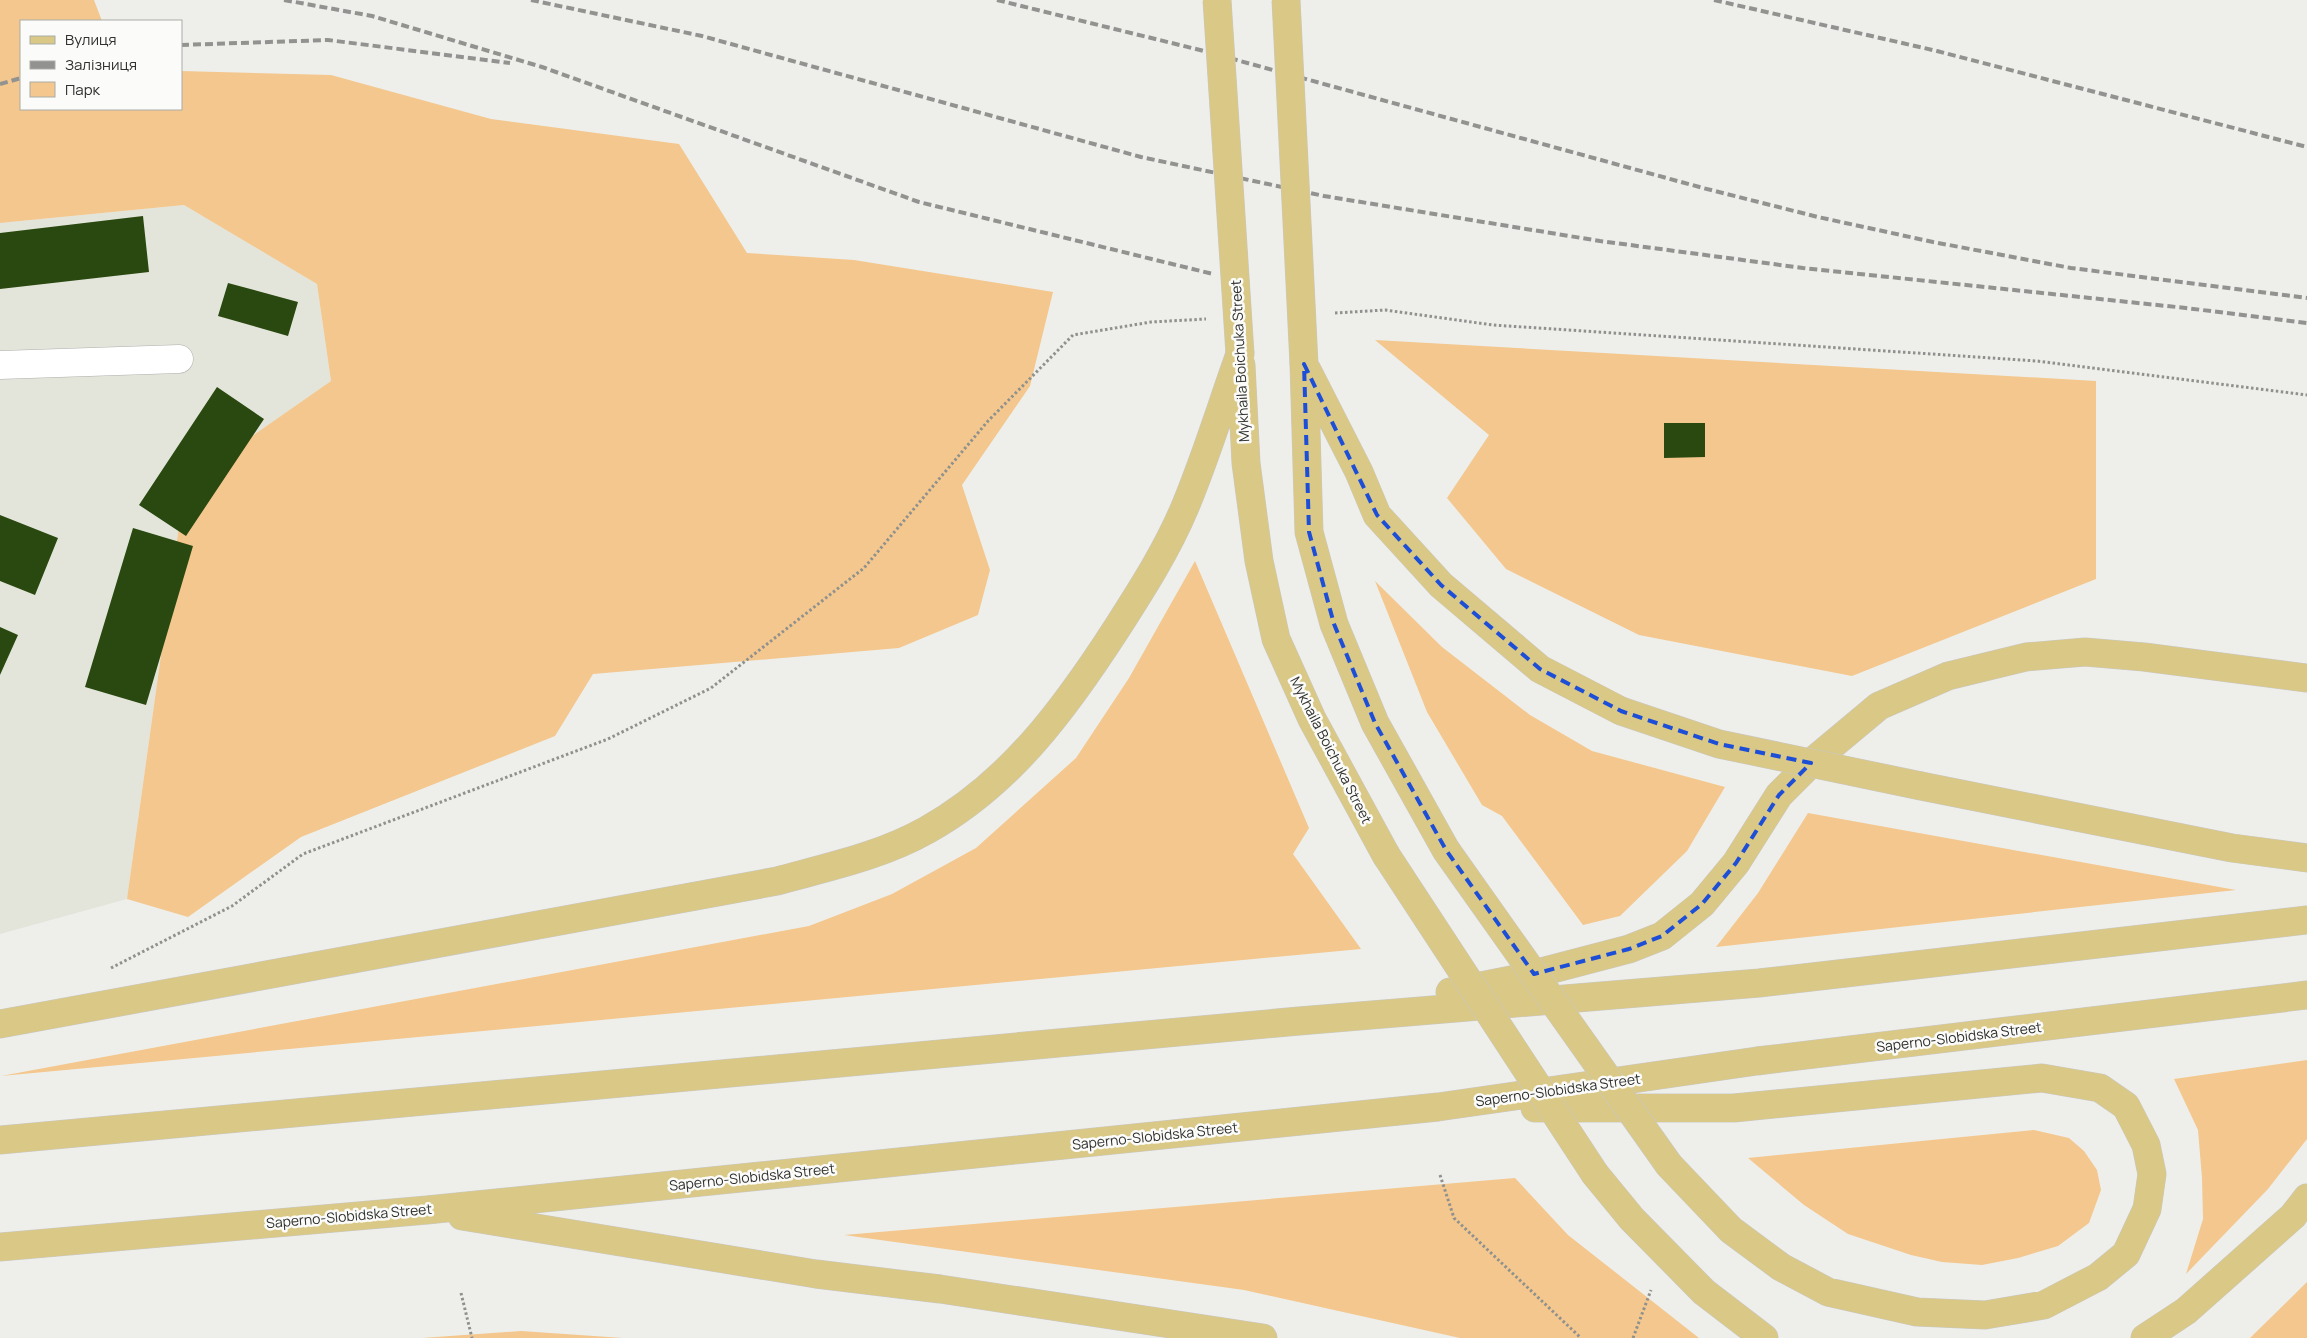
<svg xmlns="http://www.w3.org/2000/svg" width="2307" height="1338" font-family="Manrope,sans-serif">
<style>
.built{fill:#e3e5da}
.green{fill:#f3c78e}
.building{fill:#2a4910}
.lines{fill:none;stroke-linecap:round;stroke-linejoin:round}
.minor-casing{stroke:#aeafac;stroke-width:29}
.major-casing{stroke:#c9c9c9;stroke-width:29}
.path{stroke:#90918e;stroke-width:3;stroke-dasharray:2.5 2.5;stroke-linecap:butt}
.minor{stroke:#fff;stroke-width:28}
.major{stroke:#dac886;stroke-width:28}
.rail{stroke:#929390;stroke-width:4;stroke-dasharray:8 4;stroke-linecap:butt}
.major-bridge-casing{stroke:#c9c9c9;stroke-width:29;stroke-linecap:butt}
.major-bridge{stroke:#dac886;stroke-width:28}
.marked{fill:none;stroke:#1d4ed8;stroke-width:4;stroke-dasharray:10 6;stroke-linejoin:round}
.labels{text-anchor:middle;stroke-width:5;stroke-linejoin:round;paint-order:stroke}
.street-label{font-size:14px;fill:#30312f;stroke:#fbfcf9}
</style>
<rect width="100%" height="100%" fill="#eeefeb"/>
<path class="built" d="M184 205 317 284 331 381 185 483 127 899 0 934V223Z"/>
<path class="green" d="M0 0H94L102 21H21V109H181V71L331 75 491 119 679 144 747 253 854 260 1053 292 1030 386 962 485 990 570 978 615 899 648 593 674 555 736 301 837 188 917 127 899 185 483 331 381 317 284 184 205 0 223Z
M1375 340 2096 381V579L1852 676 1639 635 1506 569 1447 498 1489 435Z
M1195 561 1309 828 1293 854 1361 949 1 1076 809 926 892 894 976 848 1076 758 1129 678Z
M1375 581 1442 647 1530 715 1592 751 1725 787 1687 851 1620 916 1583 925 1502 816 1482 805 1427 712Z
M1808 813 2236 890 1716 947 1758 893Z
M2307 1060V1139L2268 1189 2186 1274 2203 1219 2202 1178 2198 1130 2174 1079Z
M2034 1130 2069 1138 2084 1151 2097 1170 2101 1190 2089 1223 2058 1246 2018 1258 1982 1265 1942 1262 1911 1255 1848 1234 1804 1205 1748 1158Z
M1515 1178 1568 1235 1699 1338H1460L1244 1290 844 1235Z
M2307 1282V1338H2250Z
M521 1331 623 1338H422Z"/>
<path class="building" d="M143 216 149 272 0 289V233Z
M228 283 298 302 288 336 218 316Z
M217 387 264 419 186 536 139 505Z
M1664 423H1705V457L1664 458Z
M0 515 58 538 35 595 0 581Z
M133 528 193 546 146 705 85 687Z
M0 627 18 635 0 675Z"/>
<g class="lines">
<defs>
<path id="minor" d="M0 365 179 359"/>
<path id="major" d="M1304 364 1309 532 1334 624 1375 723 1446 850
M1241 365 1246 463 1259 561 1276 639 1312 719 1386 855
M1307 370 1359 472 1377 515 1441 585 1540 669 1621 711
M1921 786 2232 848 2307 858
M1450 992 1511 980 1629 949 1662 936 1702 904 1736 863 1779 795 1812 762 1879 706 1948 676 2026 657 2085 652 2144 657 2307 678
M0 1024 777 881C828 867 881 856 927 830 1011 783 1066 707 1117 628 1142 589 1167 550 1185 507 1206 457 1222 404 1240 354
M1535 1108H1734L2042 1078 2100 1088 2126 1106 2146 1145 2152 1174 2147 1209 2126 1254 2098 1277 2044 1305 1985 1315 1917 1312 1828 1292 1781 1267 1731 1230 1669 1165
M0 1140 1299 1021 1759 983 2307 920
M1595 1174 1632 1219 1704 1292 1764 1338
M462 1216 816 1274 940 1289 1263 1338
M0 1247 427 1210 1438 1107 1757 1061 2307 995
M2145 1338 2186 1311 2293 1216 2307 1198"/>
</defs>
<use href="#minor" class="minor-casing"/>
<use href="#major" class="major-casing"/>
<path class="path" d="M1335 313 1385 310 1493 325 2037 361 2307 395
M111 968 232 906 303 854 608 739 711 688 864 568 988 421 1073 335 1151 322 1206 319
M1440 1175 1454 1218 1581 1338
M461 1293 472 1338
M1633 1338 1651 1290"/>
<use href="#minor" class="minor"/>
<use href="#major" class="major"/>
<path class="rail" d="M284 0 372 16 542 67 919 202 1213 274
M531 0 702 36 1141 157 1324 196 1600 241 1803 268 2186 308 2307 323
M997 0 1200 50 1703 188 1818 217 1933 242 2071 268 2307 298
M1714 0 1937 51 2307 147
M181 45 328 40 510 63
M0 84 21 78"/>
<defs>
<path id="major-bridge" d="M1217 0 1240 354
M1286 0 1304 364
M1621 711 1719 744 1921 786
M1446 850 1669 1165
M1386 855 1595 1174"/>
</defs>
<use href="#major-bridge" class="major-bridge-casing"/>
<use href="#major-bridge" class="major-bridge"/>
</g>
<path class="marked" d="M1304 364 1377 515 1441 585 1540 669 1621 711 1719 744 1811 763 1779 795 1736 863 1702 904 1662 936 1629 949 1534 974 1446 850 1375 723 1334 624 1309 532Z"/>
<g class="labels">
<g class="street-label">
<text transform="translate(1240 361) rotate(-93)" y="5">Mykhaila Boichuka Street</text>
<text transform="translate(1331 750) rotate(63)" y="5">Mykhaila Boichuka Street</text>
<text transform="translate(1959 1037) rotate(-7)" y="5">Saperno-Slobidska Street</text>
<text transform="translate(1558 1090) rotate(-8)" y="5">Saperno-Slobidska Street</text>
<text transform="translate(1155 1136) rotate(-6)" y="5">Saperno-Slobidska Street</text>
<text transform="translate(752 1177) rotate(-6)" y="5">Saperno-Slobidska Street</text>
<text transform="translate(349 1216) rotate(-5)" y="5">Saperno-Slobidska Street</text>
</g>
</g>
<rect x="20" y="20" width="162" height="90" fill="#fbfcf9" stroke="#aaaba8"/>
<rect x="30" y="36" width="25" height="8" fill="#dac886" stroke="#aaaba8"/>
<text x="65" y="45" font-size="15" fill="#30312f">Вулиця</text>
<rect x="30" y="61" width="25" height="8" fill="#929390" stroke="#aaaba8"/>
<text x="65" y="70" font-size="15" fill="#30312f">Залізниця</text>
<rect x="30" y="82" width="25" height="15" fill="#f3c78e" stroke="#aaaba8"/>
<text x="65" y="95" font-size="15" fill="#30312f">Парк</text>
</svg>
